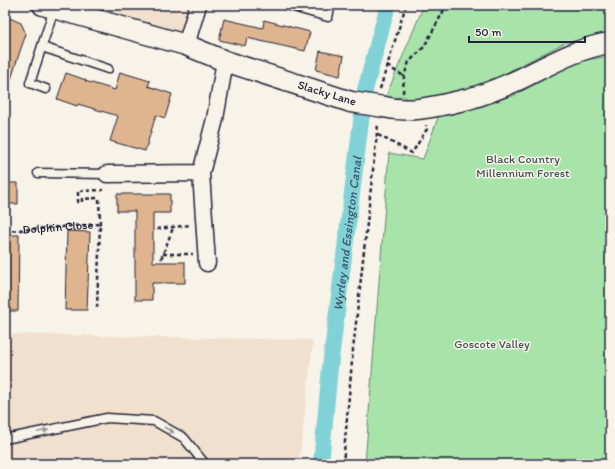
<svg xmlns="http://www.w3.org/2000/svg" width="615" height="469" font-family="Itim,sans-serif">
<style>
.built{fill:#f0e0cd}
.green{fill:#a8e4aa;stroke:#658372}
.lines{fill:none;stroke-linecap:round;stroke-linejoin:round}
.canal{stroke:#81d2d7;stroke-width:16}
.building{fill:#dfb58f;stroke:#22223b}
.service-casing{stroke:#22223b;stroke-width:11}
.minor-casing{stroke:#22223b;stroke-width:19}
.tertiary-casing{stroke:#22223b;stroke-width:23}
.path{stroke:#22223b;stroke-width:2.5;stroke-dasharray:4 3;stroke-linecap:butt}
.service{stroke:#f7f3e8;stroke-width:8}
.minor{stroke:#f7f3e8;stroke-width:16}
.tertiary{stroke:#f7f3e8;stroke-width:20}
.tertiary-bridge-casing{stroke:#22223b;stroke-width:23;stroke-linecap:butt}
.tertiary-bridge{stroke:#f7f3e8;stroke-width:20}
.oneway{fill:#97959a}
.labels{text-anchor:middle;stroke-width:3;stroke-linejoin:round;paint-order:stroke}
.street-label{font-size:12px;fill:#22223b;stroke:#f7f3e8}
.park-label{font-size:12px;fill:#445257;stroke:#f7f3e8}
.water-label{font-size:13px;font-style:italic;fill:#3e576a;stroke:#f7f3e8}
</style>
<rect width="100%" height="100%" fill="#f7f3e8"/>
<filter id="ink" filterUnits="userSpaceOnUse"><feTurbulence type="fractalNoise" baseFrequency=".025" numOctaves="2"/><feDisplacementMap in="SourceGraphic" scale="8" xChannelSelector="R" yChannelSelector="G"/><feConvolveMatrix kernelMatrix="1 2 1 2 8 2 1 2 1" color-interpolation-filters="sRGB"/></filter>
<g filter="url(#ink)">
<path class="built" d="M81 5H194L183 40Z
M5 334 313 340 299 464H5Z"/>
<path class="green" d="M424 5H610V36L566 42 463 95 414 102 403 96 384 101Z
M610 56V464H365L389 153 423 159 440 112 513 96 579 61Z"/>
<g class="lines">
<path class="canal" id="s1" d="M321 464 330 367 365 90 388 5"/>
</g>
<path class="building" d="M5 16 21 23 26 34 19 54 8 89H5Z
M224 19 263 28 264 20 310 32 305 51 247 38 245 46 219 40Z
M320 51 344 56 340 76 316 70Z
M120 72 150 81 148 86 172 94 165 118 156 115 145 151 110 141 118 116 78 104 77 106 57 99 66 73 86 80 85 81 115 90Z
M5 183H18V204H5Z
M117 194H170V213H153V262H185V283H152V300H135V211H117Z
M67 231 90 232 87 310H65Z
M5 235H19L18 311H5Z"/>
<g class="lines">
<defs>
<path id="service" d="M286 5 328 17 331 5
M42 47 108 69
M46 89 30 83 54 9
M38 173 107 174
M5 439 107 418 154 421 184 438 205 464"/>
<path id="minor" d="M186 45 198 5
M107 174 201 173
M207 263 201 173 215 119 225 61"/>
<path id="tertiary" d="M43 5 186 45 225 61 351 102
M384 107C404 112 423 109 442 105 451 103 460 101 468 99 486 94 503 87 520 79 549 65 577 48 610 43"/>
</defs>
<use href="#service" class="service-casing"/>
<use href="#minor" class="minor-casing"/>
<use href="#tertiary" class="tertiary-casing"/>
<g class="path">
<path d="M387 66 404 76"/>
<path d="M380 89 406 5"/>
<path d="M403 93 404 76 409 62 424 47 444 10 449 5"/>
<path d="M378 135 412 153 427 129 426 125"/>
<path d="M100 224 99 198 82 199V202H78V191L103 190"/>
<path d="M157 229 190 225"/>
<path id="s2" d="M5 231 100 224 97 308"/>
<path d="M163 254H193"/>
<path d="M161 259 173 228"/>
<path d="M343 464 353 350 378 124"/>
</g>
<use href="#service" class="service"/>
<use href="#minor" class="minor"/>
<use href="#tertiary" class="tertiary"/>
<defs>
<path id="tertiary-bridge" d="M351 102 384 107"/>
</defs>
<use href="#tertiary-bridge" class="tertiary-bridge-casing"/>
<use href="#tertiary-bridge" class="tertiary-bridge"/>
</g>
<defs><path id="oneway-solid" d="M-6-.8H1V-3.2L6.5 0L1 3.2V.8H-6Z"/></defs>
<g class="oneway">
<use href="#oneway-solid" transform="translate(169 430) rotate(30)"/>
<use href="#oneway-solid" transform="translate(43 431) rotate(-12)"/>
</g>
</g>
<g class="labels">
<g class="street-label">
<text transform="translate(327 93) rotate(17)" y="4">Slacky Lane</text>
<text dy="4" stroke="none"><textPath href="#s2" startOffset="53">Dolphin Close</textPath></text>
</g>
<g class="park-label">
<text x="523" y="163">Black Country<tspan x="523" dy="14">Millennium Forest</tspan></text>
<text x="492" y="348">Goscote Valley</text>
</g>
<g class="water-label">
<text dy="5" stroke="none"><textPath href="#s1" startOffset="232">Wyrley and Essington Canal</textPath></text>
</g>
</g>
<rect width="615" height="469" fill="none" stroke="#f7f3e8" stroke-width="20"/>
<rect x="10" y="10" width="595" height="449" fill="none" stroke="#22223b" stroke-width="1.5" filter="url(#ink)"/>
<path d="M469 36v6h116v-6" fill="none" stroke="#22223b" stroke-width="2"/>
<text x="475" y="36" font-size="12" fill="#22223b" stroke="#f7f3e8" stroke-width="3" paint-order="stroke">50 m</text>
</svg>
